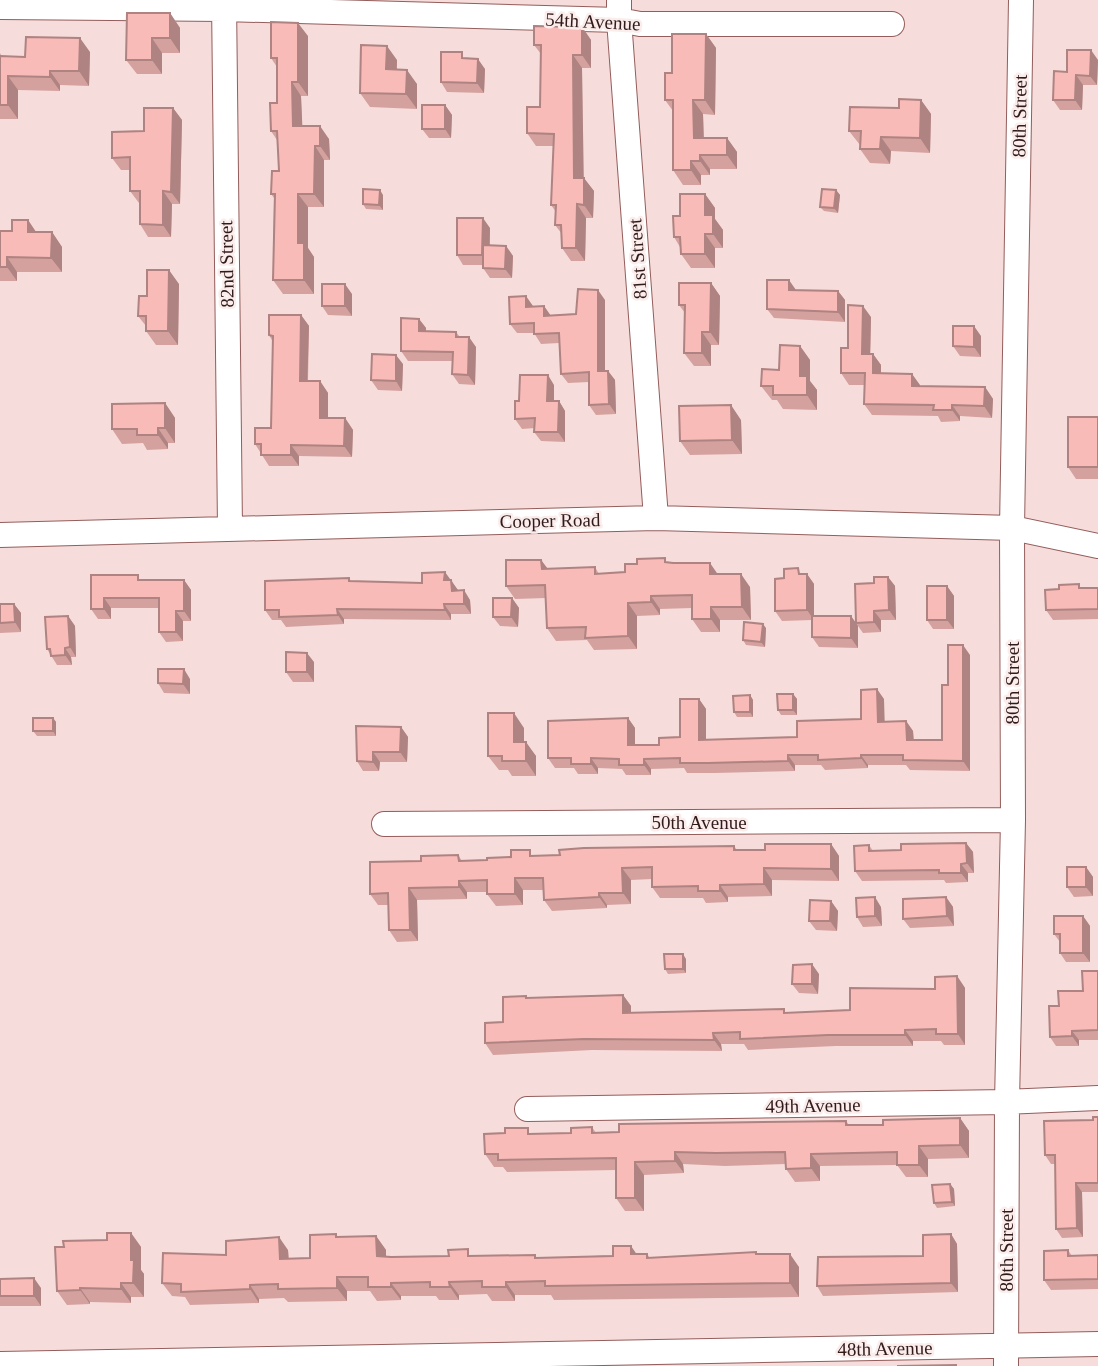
<svg xmlns="http://www.w3.org/2000/svg" width="1098" height="1366" font-family="Georgia,serif">
<style>
.lines{fill:none;stroke-linecap:round;stroke-linejoin:round}
.minor-casing{stroke:#935d5b;stroke-width:26}
.minor{stroke:#fff;stroke-width:24}
.wall{fill:#d5a19e}
.shaded-wall{fill:#ae8381}
.building{fill:#f8bbb8;stroke:#ae8381;stroke-width:2}
.labels{text-anchor:middle;stroke-width:5;stroke-linejoin:round;paint-order:stroke}
.street-label{font-size:19px;fill:#311b1a;stroke:#faedec}
</style>
<rect width="100%" height="100%" fill="#f6dddb"/>
<g class="lines">
<defs>
<path id="minor" d="M224 0 230 528
M619 0V20L656 518
M0 7 223 9 619 20 640 24H892
M0 535 656 518 1012 528 1098 546
M384 824 1013 820
M527 1109 1007 1102 1098 1098
M0 1364 1098 1344
M1006 1366 1007 1102 1013 820 1012 528 1021 0"/>
</defs>
<use href="#minor" class="minor-casing"/>
<use href="#minor" class="minor"/>
</g>
<path class="wall" d="M170 13 180 28V53H162V74H137L126 60Z
M582 27 591 40V68H582L583 178 594 191 593 218H586L585 261H571L562 248V234L555 225 556 212 551 205 554 146H536L527 133 540 107 541 54 534 45Z
M706 34 716 48 715 115 703 114 704 138H727L737 152V169H710V175H701V185H683L673 170V111L665 100 672 73Z
M308 36V96H301L302 126 329 139 330 160H324V207H308V248L314 257V294H283L273 280 274 198 271 194 279 171 277 140 271 131 277 103V67L271 58Z
M90 52 89 86 60 85V91L18 90V119H0V53L2 57H25Z
M467 59 485 69 484 93 447 92 441 82Z
M397 60V70L417 84V109L370 107 360 93Z
M1098 60 1097 85H1083L1082 110H1060L1053 100 1067 72Z
M921 100 931 114 930 153 891 151 890 164 870 163 860 149V145L849 131 899 108Z
M445 105 452 115 451 138H429L422 129Z
M173 108 182 120 180 204H172L171 237H148L140 224V203H139L130 191V170H121L112 158Z
M836 190 840 195 838 213 824 211 820 207Z
M705 194 715 208V219L723 230V248H715V268H691L681 254 680 247 674 237 680 216Z
M383 195V210L366 209 363 204Z
M28 220 36 232H52L62 247V272H17V281H0V231H12Z
M490 228V246H506L513 256 512 278H490L483 268V265H463L457 255Z
M711 283 720 296 719 345H711V366H694L684 353 685 313 679 305Z
M179 284 178 345H156L146 331V326L138 316 147 296Z
M838 291 845 300V322L774 318 767 309Z
M352 294V316L328 315 322 306Z
M605 300V371H608L615 380 616 414 596 415 589 405V382L568 383 561 374 559 343 541 344 534 333H517L510 324 533 306V307L544 306 550 315 576 314Z
M301 315 309 326 308 381H320L328 393V418H345L353 430 352 457 299 456V466H269L255 444 271 428 273 342 269 335Z
M871 317 870 354H873L881 365V373L912 374 920 386 985 387 993 399 992 418 960 416V421L941 422 938 416 872 415 864 404 865 385H849L841 373 848 348Z
M419 319 426 328V332H456L460 337 476 347 475 385 459 384 452 374 453 361H408L401 351Z
M981 336V357L960 356 953 346Z
M800 346 810 360V381L817 390V410L783 409 777 400H772L761 386 779 370Z
M403 364 402 391 378 390 371 380Z
M554 385V401H559L565 411V442L541 441 534 432 535 428 522 429 515 419 519 401Z
M165 403 175 418V443H168V449L147 450 143 443 122 444 112 429Z
M1098 417V479H1076L1068 467Z
M741 420 742 454 690 455 680 441Z
M541 560 548 569 595 567 599 574 625 572 668 563 718 574 750 587 751 620H720V632H701L692 619V608L660 609V615L637 616V649L594 650 587 640 556 641 547 628 546 598 515 599 506 586Z
M802 574H807L814 584V616H851L858 626V648L819 647 812 637V620L782 621 775 611 784 578Z
M91 575 141 580H184L191 590V621H183V641L166 642 159 632V608H111V619H98L91 609Z
M888 577 895 586 896 620H881V632L863 633 856 623 874 583Z
M349 578 351 581 422 583 451 580 458 591 470 600 471 614H451V620L344 619V624L286 627 281 620H272L265 610Z
M947 586 954 596V629H933L927 620Z
M1098 588V619L1053 620 1046 610Z
M512 598 519 608 518 627 500 626 493 617Z
M0 604H14L21 613V632L0 633Z
M68 616 75 626 76 657H71L72 665H57L47 649Z
M766 628 765 647 746 645 743 640Z
M970 655V771L910 770 906 765H868V768L825 770 821 765H795V771L715 773H687L684 768 651 769V775H626L622 769 598 768V774H578L574 768H555L548 758 628 718 635 728V745H659L680 737 699 699 706 709V740L797 737 861 719 884 699V722L906 721 913 731 914 740H942L948 685Z
M314 662V682H293L286 672Z
M190 679V694L164 693 158 683Z
M793 694 797 699V715H781L778 710Z
M750 695 753 700V717H737L734 712Z
M53 718 56 722V736H37L33 731Z
M401 727 408 737 407 762H380L379 771H363L357 761Z
M524 728V742L536 756V776H512L508 770H499L488 756Z
M966 843 973 852 974 873H968V882L946 883 944 880 862 881 855 871 869 845 873 851 901 850Z
M831 844 839 856V881L772 880V896L728 897V902L706 903 703 898H660L652 887V879L631 880V904L607 905V908L552 911 544 900V890H523V905L496 906 487 894V892H467V899L417 900 418 941 397 942 389 930 388 905H378L370 894 421 861 458 855 462 861 487 860 535 856 734 846 737 850H765Z
M1086 867 1093 877V896L1074 897 1067 887Z
M946 897 953 907 954 926 910 928 903 919Z
M831 901 838 911 837 931 816 930 809 921Z
M881 907 882 926 863 927 857 917Z
M1083 916 1090 926V962H1066L1060 953V942L1054 934Z
M686 959V973L668 974 665 969Z
M1098 971V1040H1079V1046H1056L1050 1037 1059 1006 1083 991Z
M819 974 818 994 799 993 792 984Z
M957 976 965 988V1045H944L941 1041H913V1046H836L748 1050 744 1044H721L722 1051 592 1050 493 1055 485 1043 503 1022 528 998 623 995 631 1006V1012L787 1013 850 1010 935 989Z
M1098 1117V1192H1082L1083 1237 1062 1238 1056 1229 1055 1164H1051L1045 1155Z
M960 1118 969 1131V1158L928 1159V1177H906L897 1165 820 1166V1181L795 1182 786 1169V1164L725 1166 683 1164 684 1173 644 1175V1211H625L616 1198V1170L507 1172 503 1167H494L485 1154 505 1133H571L592 1127 596 1133 846 1121 849 1125H883Z
M950 1184 954 1189 955 1206 937 1208 934 1203Z
M131 1233 141 1247V1270L144 1274V1297H131V1303L90 1302V1304L67 1305 57 1291 64 1247 107 1240Z
M951 1234 957 1244 958 1292 823 1296 817 1286 923 1256Z
M376 1236 386 1250V1257H391L535 1255 537 1258 647 1254 650 1258 757 1254 799 1267V1297L554 1300 551 1295H515V1301H492L487 1294 459 1295V1300H439L436 1296H401V1300L377 1301 370 1291H347V1301L288 1302 284 1298 259 1299V1303L190 1305 185 1297 172 1296 162 1283 226 1255 288 1250 289 1259 310 1258 338 1237Z
M1068 1250 1072 1256 1098 1255V1289L1051 1290 1044 1280Z
M0 1279 41 1288V1306H0Z"/>
<path class="shaded-wall" d="M170 13 180 28V53L170 38Z
M298 23 308 36V96L298 82Z
M582 27 591 40V68L582 55Z
M706 34 716 48 715 115 705 100Z
M80 38 90 52 89 86 79 71Z
M152 38 162 53V74L152 60Z
M387 46 397 60 396 84 386 69Z
M1091 50 1098 60 1097 85 1090 76Z
M573 55 582 68 584 191 574 178Z
M478 59 485 69 484 93 477 83Z
M407 70 417 84V109L406 94Z
M50 71 60 85V91L50 77Z
M1076 75 1083 85 1082 110 1075 100Z
M8 76 18 90V119L8 105Z
M292 82 301 96 303 140 293 126Z
M693 100 703 114 704 152 694 138Z
M921 100 931 114 930 153 920 138Z
M445 105 452 115 451 138 445 129Z
M173 108 182 120 180 204 171 192Z
M320 126 329 139 330 160 320 146Z
M881 137 891 151 890 164 880 149Z
M727 138 737 152V169L727 155Z
M315 146 324 160V207L314 194Z
M700 155 710 169V175L700 161Z
M691 161 701 175V185L691 170Z
M584 178 594 191 593 218 584 205Z
M380 190 383 195V210L379 205Z
M836 190 840 195 838 213 834 208Z
M163 191 172 204 171 237 163 225Z
M298 194 308 207V248L314 257V294L304 280 298 243Z
M705 194 715 208V219L723 230V248L713 234 705 215Z
M577 204 586 218 585 261 576 248Z
M483 218 490 228 489 265 482 255Z
M28 220 38 235 28 232Z
M52 232 62 247V272L51 258Z
M705 234 715 248V268L705 254Z
M506 246 513 256 512 278 505 269Z
M7 257 17 272V281L7 267Z
M169 270 179 284 178 345 168 331Z
M789 280 796 290H789Z
M711 283 720 296 719 345 710 332Z
M345 284 352 294V316L345 306Z
M598 290 605 300V381L598 371Z
M838 291 845 300V322L838 312Z
M526 296 533 306V317L526 307Z
M544 306 551 316H544Z
M863 306 871 317 870 365 862 354Z
M301 315 309 326 307 392 300 381Z
M419 319 426 328V341L419 331Z
M974 326 981 336V357L974 347Z
M702 332 711 345V366L702 353Z
M469 337 476 347 475 385 468 375Z
M800 346 810 360V381L817 390V410L807 395 800 376Z
M873 354 881 365V384L873 373Z
M396 355 403 364 402 391 396 381Z
M608 371 615 380 616 414 609 404Z
M912 374 920 385V397L912 386Z
M548 375 554 385V411L547 401Z
M320 381 328 393V429L320 418Z
M985 387 993 399 992 418 984 406Z
M559 401 565 411V442L558 432Z
M165 403 175 418V443L165 428Z
M731 405 741 420 742 454 732 440Z
M952 405 960 416V421L952 410Z
M345 418 353 430 352 457 344 446Z
M158 428 168 443V449L158 435Z
M291 445 299 456V466L291 455Z
M541 560 550 572 542 569Z
M710 563 719 576 710 574Z
M445 572 458 590V601L444 580Z
M741 574 750 587 751 620 742 607Z
M807 574 814 584V620L807 610Z
M888 577 895 586 896 620 889 610Z
M184 580 191 590V621L184 611Z
M947 586 954 596V629L947 620Z
M464 590 470 600 471 614 464 604Z
M651 596 660 609V615L651 602Z
M104 598 111 608V619L104 609Z
M512 598 519 608 518 627 511 617Z
M628 603 637 616V649L628 636Z
M14 604 21 613V632L15 622Z
M444 604 451 614V620L445 610Z
M711 607 720 620V632L711 619Z
M337 609 344 619V624L338 615Z
M176 611 183 621V641L176 632Z
M874 611 881 620V632L874 622Z
M68 616 75 626 76 657 70 647Z
M851 616 858 626V648L851 638Z
M763 624 766 628 765 647 761 642Z
M963 645 970 655V771L963 761Z
M65 648 71 657 72 665 65 655Z
M307 653 314 662V682L307 672Z
M184 669 190 679V694L183 684Z
M877 689 884 699 885 732 878 722Z
M793 694 797 699V715L793 710Z
M750 695 753 700V717L750 712Z
M699 699 706 709V750L699 740Z
M514 713 524 728V756L514 742Z
M53 718 56 722V736L53 731Z
M628 718 635 728V755L628 745Z
M906 721 913 731 914 750 907 740Z
M401 727 408 737 407 762 400 752Z
M526 742 536 756V776L526 761Z
M373 752 380 762 379 771 373 762Z
M788 755 795 765V771L788 761Z
M861 755 868 765V768L861 758Z
M591 758 598 768V774L591 764Z
M644 759 651 769V775L644 765Z
M966 843 973 852 974 873 967 863Z
M831 844 839 856V881L831 869Z
M961 864 968 873V882L961 873Z
M1086 867 1093 877V896L1086 887Z
M622 868 631 880V904L623 893Z
M764 868 772 880V896L764 884Z
M515 878 523 890V905L515 894Z
M459 881 467 892V899L459 887Z
M720 885 728 897V902L720 891Z
M409 888 417 900 418 941 410 930Z
M599 893 607 905V908L599 897Z
M875 897 881 907 882 926 875 916Z
M946 897 953 907 954 926 947 916Z
M831 901 838 911 837 931 830 921Z
M1083 916 1090 926V962L1083 953Z
M683 954 686 959V973L683 969Z
M812 964 819 974 818 994 812 984Z
M957 976 965 988V1045L958 1034Z
M623 995 631 1006V1024L623 1013Z
M905 1030 913 1041V1046L905 1035Z
M1072 1031 1079 1040V1046L1072 1036Z
M713 1033 721 1044 722 1051 714 1040Z
M960 1118 969 1131V1158L960 1145Z
M919 1146 928 1159V1177L919 1165Z
M675 1152 683 1164 684 1173 675 1161Z
M811 1154 820 1166V1181L811 1168Z
M635 1162 644 1175V1211L635 1198Z
M1076 1183 1082 1192 1083 1237 1077 1228Z
M950 1184 954 1189 955 1206 952 1202Z
M131 1233 141 1247V1270L144 1274V1297L133 1283 131 1260Z
M951 1234 957 1244 958 1292 951 1283Z
M376 1236 386 1250V1269L377 1256Z
M279 1237 288 1250 289 1273 280 1259Z
M631 1246 640 1259 631 1254Z
M790 1254 799 1267V1297L790 1283Z
M337 1277 347 1291V1301L337 1288Z
M34 1278 41 1288V1306L34 1296Z
M449 1282 459 1295V1300L450 1287Z
M506 1282 515 1295V1301L506 1287Z
M121 1283 131 1297V1303L121 1289Z
M391 1283 401 1296V1300L391 1287Z
M250 1285 259 1299V1303L250 1289Z
M80 1288 90 1302V1304L80 1290Z"/>
<path class="building" d="M127 13H170V38H152V60H126Z
M271 22 298 23V82H292L293 126H320V146H315L314 194H298V243H304V280H273L275 194H271L272 171H279L277 131H271L270 103H277V58H271Z
M534 26 582 27V55H573L574 178H584V205L577 204 576 248H562L561 225H555L556 205H551L554 134 527 133V107H540L541 45H534Z
M672 34H706L705 100H693L694 138H727V155H700V161H691V170H673V100H665V73H672Z
M26 37 80 38 79 71H50V77L8 76V105H0V56L25 57Z
M361 45 387 46 386 69 407 70 406 94 360 93Z
M1067 50H1091L1090 76 1076 75 1075 100H1053L1054 71 1067 72Z
M441 52H462V58L478 59 477 83 441 82Z
M899 99 921 100 920 138 881 137 880 149H860L861 131H849L850 107 899 108Z
M422 105H445V129H422Z
M144 108H173L171 192 163 191V225L140 224V191H130V157L112 158V132L144 131Z
M363 189 380 190 379 205 363 204Z
M822 189 836 190 834 208 820 207Z
M680 194H705V215H713V234H705V254H681L680 237H674L673 216H680Z
M457 218H483L482 255H457Z
M12 220H28V232H52L51 258 7 257V267H0V231H12Z
M483 245 506 246 505 269 483 268Z
M147 270H169L168 331H146V316H138L139 296H147Z
M767 280H789V290L838 291V312L767 309Z
M679 283H711L710 332H702V353H684L685 305H679Z
M322 284H345V306H322Z
M578 289 598 290V371H608L609 404 589 405V372L561 374 559 333 534 334V323L510 324 509 297 526 296V307L544 306V316L576 314Z
M848 305 863 306 862 354H873V373L912 374V386L985 387 984 406 952 405V410H933L934 405 864 404 865 373H841V348H848Z
M269 315H301L300 381H320V418H345L344 446 291 445V455H261V444H255V428H271L273 336 269 335Z
M401 318 419 319V331L456 332V337H469L468 375 452 374 453 352 401 351Z
M953 326H974V347L953 346Z
M780 345 800 346V376H807V395H773V386H761L762 369 779 370Z
M372 354 396 355V381L371 380Z
M520 375H548L547 401H559L558 432H534L535 418 515 419V401H519Z
M165 403V428H158V435H137V429H112V404Z
M731 405 732 440 680 441 679 406Z
M1068 417H1098V467H1068Z
M665 558V562L673 563H710V574H741L742 607H711V619H692V595L651 596V602L628 603V636L585 638 586 627 547 628 545 585 506 586V560H541L542 569 595 567V574L625 572V564H637V559Z
M798 568 799 574H807V610L775 611V579L784 578V569Z
M445 572 444 580H451L452 591 464 590V604H444L445 610 337 609 338 615 279 617V610H265V581L349 578V581L422 583V573Z
M91 575H138V580H184V611H176V632H159V598H104V609H91Z
M874 577H888L889 610 874 611V622L856 623 855 584 874 583Z
M1079 584V588H1098V609L1046 610 1045 590 1059 589V585Z
M927 586H947V620H927Z
M493 598H512L511 617H493Z
M0 604H14L15 622 0 623Z
M68 616 70 647 65 648V655L51 656 50 649H47L45 617Z
M812 616H851V638L812 637Z
M744 622 763 624 761 642 743 640Z
M948 645H963V761L903 760V755H861V758L818 760V755H788V761L708 763H680V758L644 759V765H619V759L591 758V764H571V758H548V721L628 718V745H659V738L680 737V699H699V740L797 737V721L861 719V690L877 689 878 722 906 721 907 740H942V685H948Z
M286 652 307 653V672H286Z
M158 669H184L183 684 158 683Z
M777 694H793V710H778Z
M750 695V712H734L733 696Z
M488 713H514V742H526V761H502V756H488Z
M33 718H53V731H33Z
M356 726 401 727 400 752H373V762L357 761Z
M966 843 967 863 961 864V873H939V870L855 871 854 846 869 845V851L901 850V844Z
M765 844H831V869L764 868V884L720 885V891H698V886L652 887V867L622 868 623 893H599V897L544 900 543 878H515V894H487V880L459 881V887L409 888 410 930H389L388 893 370 894V862L421 861V856L458 855 459 861 487 860V858L511 857V850H530V856L560 855 559 850 584 848 734 846V850H765Z
M1067 867H1086V887H1067Z
M875 897V916L857 917 856 898Z
M946 897 947 916 903 919V899Z
M810 900 831 901 830 921H809Z
M1054 916H1083V953H1060V934H1054Z
M664 954H683V969H665Z
M812 964V984H792L793 965Z
M1082 971H1098V1030L1072 1031V1036L1050 1037 1049 1006H1059L1058 991H1083Z
M957 976 958 1034H936V1029L905 1030V1035H828L740 1039V1032L713 1033 714 1040 584 1039 485 1043V1023L503 1022V997L526 996V998L623 995V1013L784 1009V1013L850 1010V988L935 989V977Z
M1093 1117H1098V1183H1076L1077 1228 1056 1229 1055 1155H1045L1044 1121 1093 1120Z
M960 1118V1145L919 1146V1165H897V1152L811 1154V1168L786 1169 785 1152 716 1153 675 1152V1161L635 1162V1198H616V1158L498 1160V1154H485L484 1134 505 1133V1128H528V1134L571 1133V1128L592 1127V1133L619 1132V1124L846 1121V1125H883V1120Z
M950 1184 952 1202 934 1203 932 1185Z
M107 1233H131V1260H134L133 1283H121V1289L80 1288V1290L57 1291 55 1247H64L63 1241 107 1240Z
M336 1234V1237L376 1236 377 1256 391 1257 449 1256 448 1250 468 1249V1256L535 1255V1258L613 1256V1246H631V1254H647V1258L756 1252V1254H790V1283L545 1286V1281L506 1282V1287H482V1281L449 1282 450 1287H430V1282L391 1283V1287H368V1277H337V1288L278 1289V1284L250 1285V1289L181 1292V1284L162 1283 163 1253 226 1255V1241L279 1237 280 1259 310 1258V1235Z
M951 1234V1283L817 1286 818 1257 923 1256V1235Z
M1068 1250V1256L1098 1255V1279L1044 1280V1251Z
M34 1278V1296H0V1279Z
M956 1365V1366H897Z"/>
<g class="labels">
<g class="street-label">
<text transform="translate(593 21) rotate(3)" y="7">54th Avenue</text>
<text transform="translate(1019 116) rotate(-89)" y="7">80th Street</text>
<text transform="translate(637 259) rotate(-94)" y="7">81st Street</text>
<text transform="translate(226 264) rotate(-91)" y="7">82nd Street</text>
<text transform="translate(550 520) rotate(-1)" y="7">Cooper Road</text>
<text transform="translate(1012 683) rotate(-90)" y="7">80th Street</text>
<text x="699" y="829">50th Avenue</text>
<text transform="translate(813 1105) rotate(-1)" y="7">49th Avenue</text>
<text transform="translate(1006 1250) rotate(-90)" y="7">80th Street</text>
<text transform="translate(885 1348) rotate(-1)" y="7">48th Avenue</text>
</g>
</g>
</svg>
